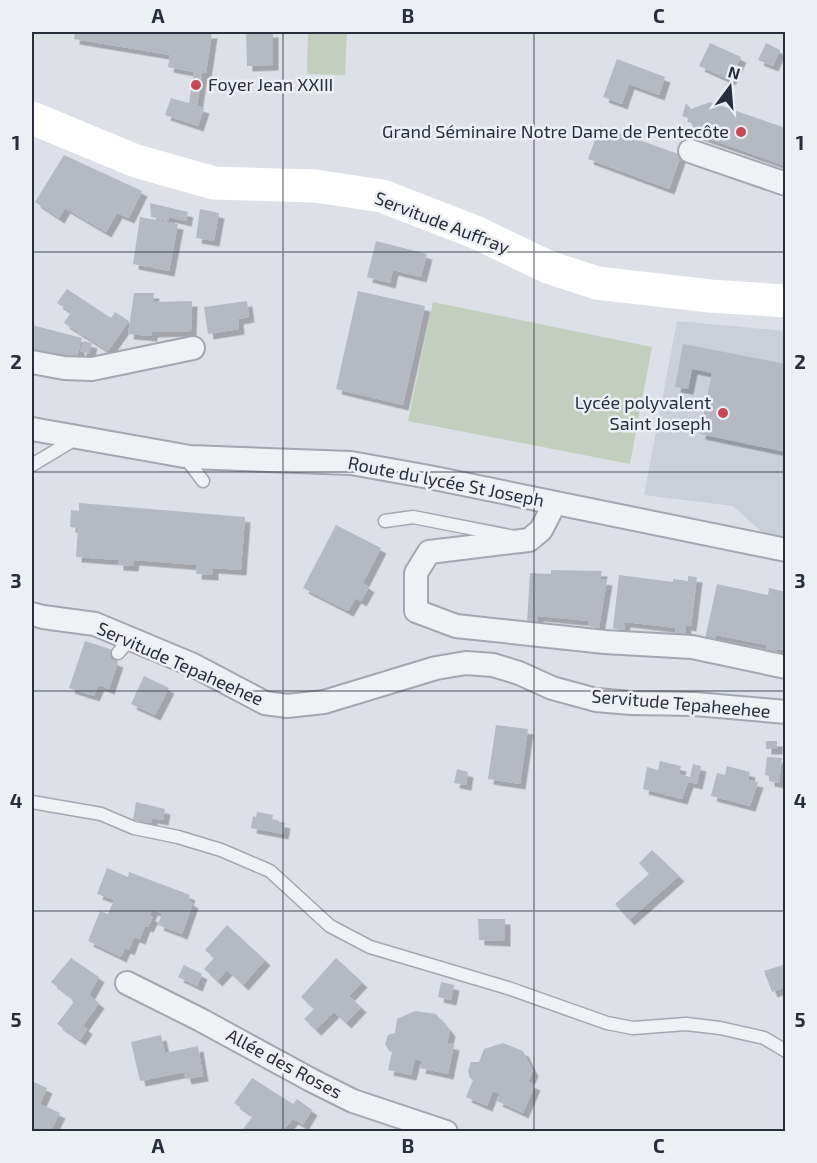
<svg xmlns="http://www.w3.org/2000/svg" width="817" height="1163" font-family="'Exo 2',sans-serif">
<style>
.built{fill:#cbcfd7}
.green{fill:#c2cfbf}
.building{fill:#b5b9c2;filter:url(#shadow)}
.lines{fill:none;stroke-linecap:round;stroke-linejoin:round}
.lane-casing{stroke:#a3a7af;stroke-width:15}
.street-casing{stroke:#a3a7af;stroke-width:26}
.lane{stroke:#eff1f5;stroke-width:12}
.street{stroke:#eff1f5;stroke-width:22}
.secondary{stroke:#fff;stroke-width:33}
.grid{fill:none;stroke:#282e3b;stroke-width:1.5;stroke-opacity:0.55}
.poi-dot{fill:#c44955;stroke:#eceff4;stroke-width:2}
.labels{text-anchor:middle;stroke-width:5;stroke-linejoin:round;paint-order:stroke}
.poi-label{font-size:18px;fill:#282e3b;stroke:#eceff4;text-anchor:end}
.street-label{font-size:18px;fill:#282e3b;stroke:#eceff4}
.neatline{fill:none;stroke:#282e3b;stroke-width:2}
.grid-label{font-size:20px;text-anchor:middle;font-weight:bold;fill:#282e3b}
</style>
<defs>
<filter id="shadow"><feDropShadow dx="5.5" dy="5.5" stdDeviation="0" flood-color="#0004"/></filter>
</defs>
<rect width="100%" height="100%" fill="#dde0e6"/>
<path class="built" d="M677 321 785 331V536L763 533 733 506 644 495Z"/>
<path class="green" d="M308 32H347L345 75 307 74Z
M433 302 652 347 630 464 408 421Z"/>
<path class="building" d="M75 32 212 33 206 73H202L197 106 204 108 198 126 165 115 171 98 189 103 194 72 168 67 170 55 74 39Z
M246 32H273V65L247 66Z
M710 43 741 57 730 80 699 66Z
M766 43 780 50 773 66 758 60Z
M617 59 665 77 659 95 629 84 622 104 603 97Z
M710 102 786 128V166L698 135 688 118 682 116 686 103 691 109Z
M600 126 681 155 669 189 588 159Z
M64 155 142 191 129 218 117 213 106 232 65 208 59 218 35 202Z
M150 203 188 212 186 221 169 217 168 221 151 217Z
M200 209 219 213 214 241 196 238Z
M140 217 178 224 169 271 133 264Z
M376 241 427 254 421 277 393 270 390 283 367 277Z
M67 289 111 318 115 312 129 321 108 351 64 323 71 312 57 303Z
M358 291 425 306 403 405 336 389Z
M134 293H154L153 302 192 301 191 331 152 332V336L128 334Z
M247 301 249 317 238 319 239 329 208 334 204 307Z
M32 325 82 338 76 361 32 350Z
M84 341 92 343 89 354 80 351Z
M683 344 786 364V452L700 434 712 373 692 369 688 389 675 387Z
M79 503 245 517 241 570 213 568V575L196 574 197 565 134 560 133 566 118 565V560L76 557 78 528 70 527 71 510 79 511Z
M336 525 381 548 363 583 369 587 361 601 356 598 348 611 303 588Z
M551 570 602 571 600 579 607 580 599 628 588 626 589 621 538 616V624L527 623 530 573 551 574Z
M619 575 673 582V579L688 581V576L697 577 691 626 686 625 685 638 675 636 676 628 625 622 624 631 613 628Z
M717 584 768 595 769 588 786 592V636L783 650 777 649 776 655 766 653 767 645 716 635 715 641 705 639Z
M85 641 113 650 110 659 118 662 109 689 99 685 94 696 69 688Z
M144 676 169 688 155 715 131 704Z
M496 725 528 729 520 784 488 779Z
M766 741H777V749H766Z
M767 757 782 758 779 783 769 781V776L765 775Z
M660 761 681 766 679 774 690 777 693 764 701 766 697 784 688 782 682 799 643 789 647 767 658 770Z
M727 766 750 772 748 780 758 782 750 806 711 796 717 773 725 775Z
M457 769 468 772 466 785 454 783Z
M136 802 165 809 163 820 152 818 151 823 133 820Z
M257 812 273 815 272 820 285 823 283 834 251 828 253 816 256 817Z
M652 850 679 876 629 920 615 904 649 874 639 863Z
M107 868 128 877 129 872 190 895 188 900 193 903 182 934 158 925 162 913 152 910 150 916 153 917 148 927 145 926 140 939 134 937 129 950 125 948 121 957 88 941 100 911 108 914 114 900 97 894Z
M478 919H505V941L479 940Z
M227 925 265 960 243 985 227 970 217 981 204 969 214 958 205 950Z
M71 958 99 977 89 995 99 1003 83 1026 87 1029 80 1040 57 1024 73 1003 71 997 51 982Z
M336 958 362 982 349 996 361 1007 346 1023 334 1012 316 1030 304 1019 314 1009 301 997Z
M786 964V987L772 992 764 971Z
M184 965 202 974 197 986 178 977Z
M441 982 454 985 451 1000 438 997Z
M415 1011 436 1014 450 1031 447 1043 454 1045 448 1074 420 1068 422 1061 415 1059 411 1075 388 1070 392 1052 389 1051 385 1044 388 1035 395 1033 397 1019Z
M161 1035 165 1053 198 1046 203 1076 186 1079 184 1072 140 1081 131 1042Z
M503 1043 523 1051 533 1071 528 1082 535 1085 523 1113 497 1101 500 1094 493 1091 487 1106 466 1097 473 1080 470 1078 468 1071 471 1062H479L484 1049Z
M252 1078 293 1104 297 1099 312 1110 303 1125 293 1119 282 1131H246L243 1129 253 1116 234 1103Z
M32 1081 47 1088 40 1104 60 1113 51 1131H32Z"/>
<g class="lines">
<defs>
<path id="lane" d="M185 457 203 481
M32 465 77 438
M385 521 413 517 510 536
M118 653 131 638
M32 802 101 814 134 828 178 837 221 850 270 871 330 926 370 947 508 988 607 1023 633 1028 686 1024 720 1028 764 1038 786 1051"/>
<path id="street" d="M690 151 786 184
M32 362 64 368 92 369 193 348
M32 429 190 457 351 463 429 477 786 550
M555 503 541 530 529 540 429 552 416 573V611L456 626 605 642 692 647 786 667
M32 614 43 617 95 624 193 665 265 703 287 706 324 702 436 668 466 663 493 665 519 673 552 688 596 700 631 703 695 704 786 712
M127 983 201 1020 311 1080 353 1101 446 1132"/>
</defs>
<use href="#lane" class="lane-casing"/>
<use href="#street" class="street-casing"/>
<use href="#lane" class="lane"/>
<use href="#street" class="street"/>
<path class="secondary" d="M32 118 136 161 214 183 315 186 382 196 475 232 548 267 597 283 710 296 786 301"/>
</g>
<path class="grid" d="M283 32V1132M534 32V1132M32 252H786M32 472H786M32 691H786M32 911H786"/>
<g class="poi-dot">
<circle cx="196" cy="85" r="6"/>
<circle cx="741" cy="132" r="6"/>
<circle cx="723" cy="413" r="6"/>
</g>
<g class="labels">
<g class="poi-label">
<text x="208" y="91" text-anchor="start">Foyer Jean XXIII</text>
<text x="729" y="138">Grand Séminaire Notre Dame de Pentecôte</text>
<text x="711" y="409">Lycée polyvalent<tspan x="711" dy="21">Saint Joseph</tspan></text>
</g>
<g class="street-label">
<text transform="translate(442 223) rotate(21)" y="6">Servitude Auffray</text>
<text transform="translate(446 482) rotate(11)" y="6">Route du lycée St Joseph</text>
<text transform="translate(180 664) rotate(24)" y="6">Servitude Tepaheehee</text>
<text transform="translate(681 704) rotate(5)" y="6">Servitude Tepaheehee</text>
<text transform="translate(284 1064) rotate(28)" y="6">Allée des Roses</text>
</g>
</g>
<rect width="817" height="1163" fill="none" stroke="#eceff4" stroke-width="66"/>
<g transform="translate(730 87) rotate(16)" stroke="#eceff4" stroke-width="4.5" paint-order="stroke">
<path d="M0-4.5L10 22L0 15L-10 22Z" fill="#282e3b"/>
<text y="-9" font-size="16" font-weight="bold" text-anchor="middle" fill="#282e3b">N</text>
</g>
<rect x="33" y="33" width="751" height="1097" class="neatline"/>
<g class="grid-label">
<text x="158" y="23">A</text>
<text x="408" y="23">B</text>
<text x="659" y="23">C</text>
<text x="16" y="150">1</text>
<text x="800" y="150">1</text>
<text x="16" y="369">2</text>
<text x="800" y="369">2</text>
<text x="16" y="588">3</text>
<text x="800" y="588">3</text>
<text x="16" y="808">4</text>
<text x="800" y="808">4</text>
<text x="16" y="1027">5</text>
<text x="800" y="1027">5</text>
<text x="158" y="1153">A</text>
<text x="408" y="1153">B</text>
<text x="659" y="1153">C</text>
</g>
</svg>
